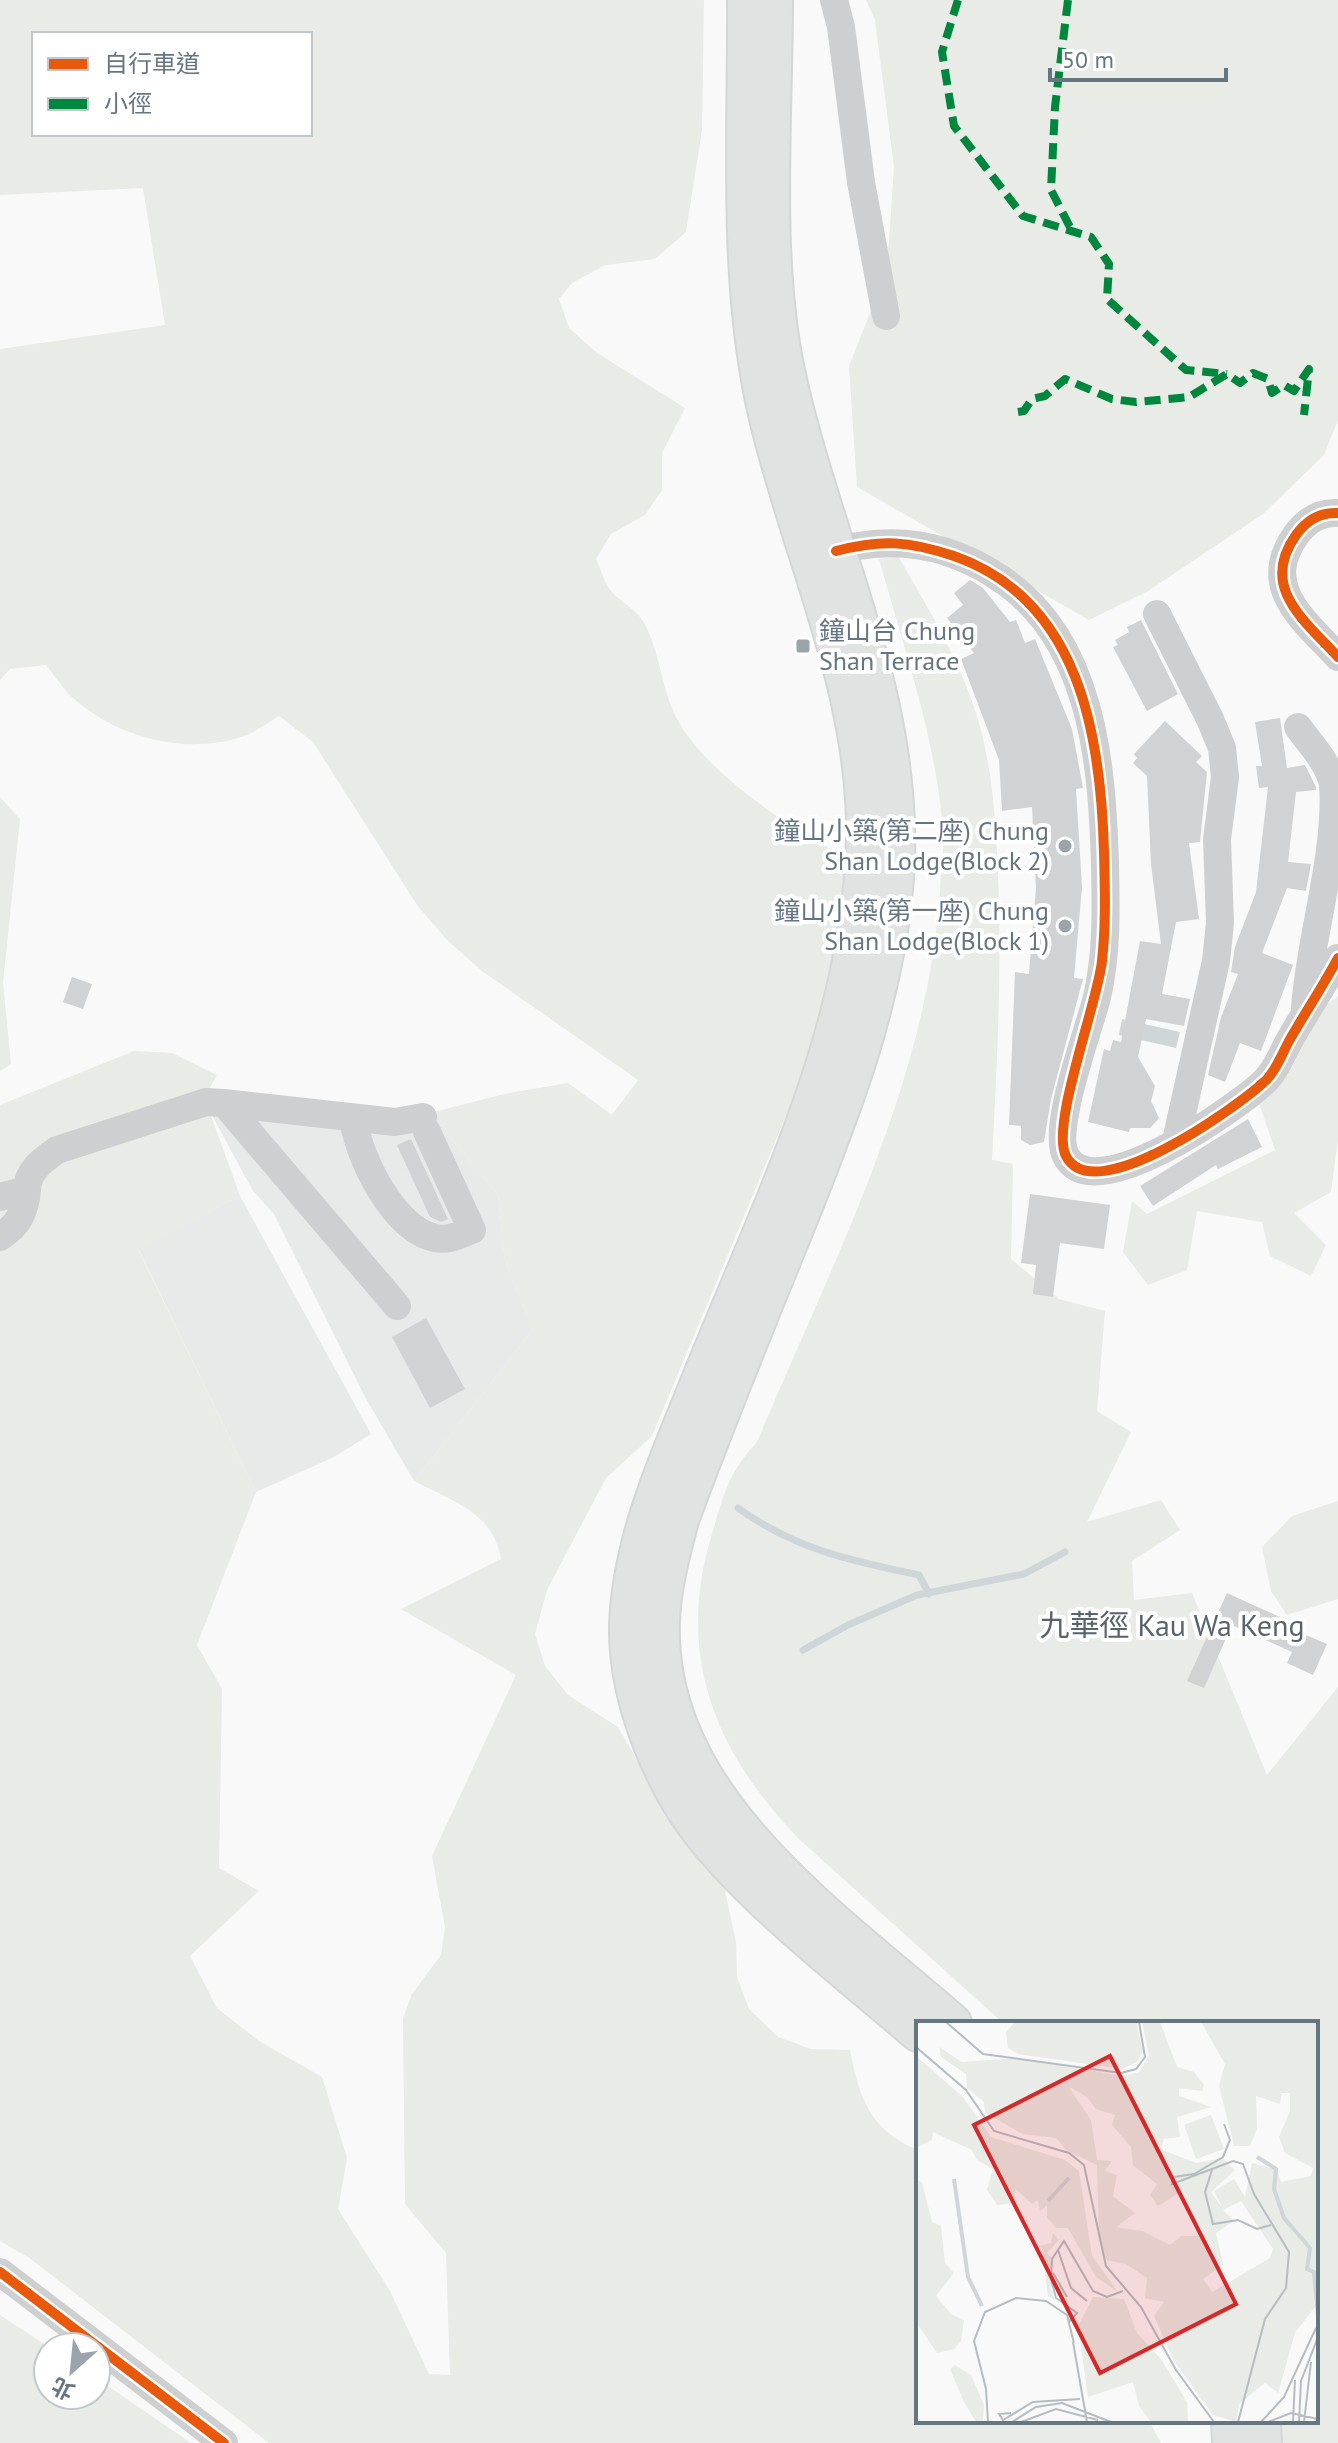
<svg xmlns="http://www.w3.org/2000/svg" width="1338" height="2443" font-family="'PT Sans','Noto Sans TC',sans-serif">
<style>
.built{fill:#e8e9e9}
.green{fill:#e8ebe6;fill-rule:evenodd}
.water{fill:#ced6d9}
.lines{fill:none;stroke-linecap:round;stroke-linejoin:round}
.stream{stroke:#ced6d9;stroke-width:7}
.building{fill:#d0d2d3}
.major-casing{stroke:#d5d6d7;stroke-width:40}
.minor{stroke:#cecfd0;stroke-width:28}
.major{stroke:#e1e2e2;stroke-width:36}
.quiet{stroke:#00873e;stroke-width:8;stroke-dasharray:16 8;stroke-linecap:butt}
.cycleway-casing{stroke:#fff;stroke-width:15}
.cycleway{stroke:#e8590c;stroke-width:10}
.poi-dot{fill:#99a4ac;stroke:#fff;stroke-width:3}
.labels{text-anchor:middle;stroke-width:8;stroke-linejoin:round;paint-order:stroke}
.poi-label{font-size:26px;fill:#657683;stroke:#fff;text-anchor:end}
.quarter-label{font-size:30px;fill:#57646e;stroke:#fff}
.inset-river{fill:none;stroke:#ced6d9;stroke-width:4}
.inset-road{fill:none;stroke:#b5bdc3;stroke-width:2}
.view{fill:#d62828;fill-opacity:0.15;stroke:#d62828;stroke-width:4}
.inset-edge{fill:none;stroke:#657683;stroke-width:4}
</style>
<rect width="100%" height="100%" fill="#f9f9f9"/>
<path class="built" d="M208 1108 430 1113 498 1195 505 1262 533 1329 414 1481 365 1397 274 1214 253 1191Z
M240 1196 371 1434 334 1457 256 1492 138 1248Z"/>
<path class="green" d="M0 0H704L702 130 686 232 655 259 605 265 572 283 559 299 569 328 597 353 685 408 662 453V490L645 515 611 534 596 559C601 569 604 583 612 592 621 602 635 609 643 621 659 649 660 679 672 708 695 767 791 829 846 857L843 916 827 1002 798 1087 652 1436 606 1478 547 1590 535 1634 545 1666 568 1695 618 1727 676 1828 722 1877 736 1942 737 1977 749 2009 778 2037 811 2049 850 2050C859 2097 870 2131 918 2150V2421H1149L1161 2443H269L28 2257 0 2241V1105L134 1051 172 1053 217 1075 205 1096 206 1102 240 1196 138 1249 256 1492 197 1645 222 1689 219 1868 259 1891 190 1956 217 2008 259 2041 322 2077 347 2158 338 2209 390 2291 429 2374 450 2375 446 2253 405 2204 403 2018 412 1994 441 1955 445 1927 432 1856 516 1675 401 1609 501 1559C493 1512 452 1501 414 1481L533 1329 505 1262 498 1195 430 1113 504 1094 568 1083 612 1115 638 1080 482 971 447 940 417 905 313 742 279 716C267 723 254 733 241 737 184 755 118 738 73 698 63 689 55 676 46 665L10 669 0 680V349L165 325 143 188 0 195ZM34 34H310V134H34Z
M866 0H1338V420L1324 455 1263 514 1148 591 1089 620 857 487 849 366 887 270 894 167 875 20Z
M898 556C926 605 956 653 974 707 992 760 996 819 998 875 1002 970 997 1064 992 1160L1013 1164 1011 1259 1059 1299 1105 1311 1097 1411 1131 1432 1087 1522 1161 1500 1180 1530 1132 1561 1134 1600 1192 1593 1267 1775 1338 1687V2443H1282L1280 2421H1316V2023H1003L799 1839C714 1751 675 1654 712 1534 724 1494 728 1473 757 1442 831 1265 927 1086 940 891 941 872 944 850 943 831 936 738 904 649 879 559Z
M0 797 20 819 3 983 11 1064 0 1071Z
M1338 996V1139L1331 1192 1294 1213 1326 1245 1311 1276 1270 1256 1262 1222 1197 1211 1187 1270 1148 1285 1123 1252 1132 1201 1147 1214 1275 1150 1250 1077 1278 1043Z
M1338 1501V1599L1287 1615 1271 1591 1262 1547 1292 1516Z
M0 2315 49 2347 48 2395H96V2378L191 2443H0Z"/>
<path class="water" d="M1122 1019 1180 1032 1176 1048 1119 1035Z"/>
<g class="lines">
<path class="stream" d="M738 1508C795 1549 851 1561 919 1575L929 1594
M803 1650 848 1625 917 1595 1024 1574 1065 1552"/>
</g>
<path class="building" d="M970 580 983 588 1010 622 1016 620 1025 643 1035 639 1072 729 1083 788 1076 789 1082 887 1074 978 1083 979 1051 1099 1044 1142 1030 1145 1021 1140V1126L1009 1125 1015 972 1029 974 1036 888 1032 807 1002 811 999 760 961 659 974 653 947 618 963 605 954 593Z
M1141 620 1178 694 1147 711 1113 647 1118 645 1115 640 1129 632 1127 627Z
M1280 718 1287 768 1305 765 1316 787V790L1296 792 1288 862 1311 864 1306 891 1287 888 1262 953 1293 965 1261 1051 1240 1043 1225 1082 1208 1075 1221 1017 1238 974 1231 972 1235 947 1256 892 1268 787 1259 788 1256 766H1262L1255 722Z
M1165 721 1202 756 1196 762 1207 772 1200 842 1189 843 1199 919 1176 922 1162 994 1190 999 1184 1026 1146 1019 1138 1057 1155 1086 1151 1101 1159 1118 1150 1128H1130L1129 1132 1088 1122 1104 1049 1110 1051 1113 1040 1121 1042 1140 941 1161 944 1151 864 1147 776 1133 763 1137 758 1134 754Z
M72 977 92 984 83 1009 63 1002Z
M1248 1119 1262 1147 1218 1169 1216 1165 1153 1206 1140 1186Z
M411 1139 448 1219 441 1222 430 1217 397 1145Z
M1030 1194 1110 1205 1104 1249 1060 1243 1053 1297 1033 1294 1036 1265 1021 1263Z
M426 1318 465 1389 430 1408 392 1337Z
M1227 1593 1304 1628 1301 1633 1327 1644 1313 1675 1287 1663 1292 1652 1232 1625 1204 1688 1187 1681Z"/>
<g class="lines">
<defs>
<path id="major" d="M746 0C747 138 736 283 768 418 801 557 867 690 865 836 862 1032 766 1214 695 1393 665 1467 631 1543 628 1625 627 1686 650 1751 681 1803 729 1883 846 1970 918 2033
M774 0C774 117 762 258 786 371 822 540 908 700 895 878 886 1000 841 1114 796 1226 756 1324 716 1421 680 1520 671 1554 662 1587 661 1622 655 1800 834 1918 953 2023
M1230 2421 1231 2443
M1262 2421 1263 2443"/>
</defs>
<use href="#major" class="major-casing"/>
<path class="minor" d="M834 0 841 27 861 182 886 316
M1338 513C1320 512 1306 521 1296 535 1259 587 1304 620 1338 657
M820 556C883 534 942 540 998 577 1093 638 1102 764 1105 865 1106 909 1107 954 1097 997 1089 1030 1051 1129 1066 1156 1094 1209 1236 1108 1264 1082 1275 1072 1282 1054 1289 1041 1305 1013 1323 986 1338 958
M1157 614 1210 719 1222 748 1225 777 1217 839 1220 923 1216 961 1176 1141
M1298 727C1311 745 1328 762 1333 784 1338 853 1310 937 1305 1008
M224 1103 395 1122 423 1117
M353 1118C358 1156 393 1229 435 1238 449 1241 459 1235 472 1230L427 1132
M27 1190C27 1171 43 1160 57 1150L206 1102 224 1103 397 1306
M0 1197 27 1190C25 1211 19 1225 0 1237
M0 2272 224 2443"/>
<use href="#major" class="major"/>
<path class="quiet" d="M958 0 942 52 954 126 1023 216 1091 237 1109 264 1107 299 1186 370 1227 374
M1068 0 1055 107 1051 190 1072 231
M1018 412 1024 411 1032 399 1045 396 1065 379 1112 399 1136 402 1189 397 1227 374 1240 383 1253 373 1268 379 1272 393 1284 385 1294 391 1309 369 1304 415"/>
<defs>
<path id="cycleway" d="M1338 513C1320 512 1306 521 1296 535 1259 587 1304 620 1338 657
M836 551C882 539 909 541 954 556 1080 600 1101 736 1104 852 1105 889 1106 925 1102 961 1098 1002 1050 1126 1066 1156 1093 1210 1236 1108 1264 1082 1275 1073 1282 1054 1289 1041 1305 1013 1323 986 1338 958
M0 2272 224 2443"/>
</defs>
<use href="#cycleway" class="cycleway-casing"/>
<use href="#cycleway" class="cycleway"/>
</g>
<g class="poi-dot">
<rect x="795" y="638" width="16" height="16" rx="4"/>
<circle cx="1065" cy="846" r="8"/>
<circle cx="1065" cy="926" r="8"/>
</g>
<g class="labels">
<g class="poi-label">
<text x="819" y="640" text-anchor="start">鐘山台 Chung<tspan x="819" dy="30">Shan Terrace</tspan></text>
<text x="1049" y="840">鐘山小築(第二座) Chung<tspan x="1049" dy="30">Shan Lodge(Block 2)</tspan></text>
<text x="1049" y="920">鐘山小築(第一座) Chung<tspan x="1049" dy="30">Shan Lodge(Block 1)</tspan></text>
</g>
<g class="quarter-label">
<text x="1172" y="1636">九華徑 Kau Wa Keng</text>
</g>
</g>
<g transform="translate(916 2021)">
<rect width="402" height="402" fill="#f9f9f9"/>
<path d="M99 1H220L227 30 221 41 206 48 102 33 92 27 90 11ZM226 1H244L261 46 278 51 288 64 286 70 263 67V75L295 86 261 96 264 116 248 118 244 128 280 142 307 137 319 149 295 171 307 188 298 170 318 158 329 176 336 142 361 149 365 161 395 155 397 147 369 132 363 116 374 90V72H366L364 83 340 75 341 107 334 125H318L303 65 309 43 285 1H402V282L379 312 362 372 349 362 323 383 320 401 297 394 258 340 238 295 248 281 229 277 231 257 210 243 190 239 183 214 181 144 150 129 140 117 107 113 69 92 68 81 51 67 50 53 25 36 23 26 46 41 101 37 207 55 223 51 233 35ZM152 65 171 76 180 88 199 94 196 104 215 126 217 144 241 163 234 174 242 185 268 169 264 175 284 215H266L254 224 226 210 200 206 219 192 197 175 201 154 189 150 196 140 181 139 175 99ZM325 180 357 228 354 237 296 271 287 258 307 244 300 212 318 200 307 189ZM0 35 47 76 75 116 149 139 163 150 176 235 202 271 180 256 152 207H140L131 196V185L124 190 122 179 116 183 100 168 97 182 81 184 71 169 77 148 61 139 56 129 17 111 16 119 2 126 0 147ZM295 94 308 128 280 138 268 104ZM0 159 6 161 16 201 25 205 29 242 38 252 20 275 35 293 48 299 45 320 38 328 21 332 0 301ZM137 212 143 219 131 232 137 238 132 252 141 261 134 266 139 280 132 275 126 227 121 225 135 222ZM177 276 208 278 221 312 245 338 271 381 272 401H235L223 385 217 361 172 376 162 305ZM39 344 55 354 68 384 67 401H60L48 381 34 348Z" fill="#e8ebe6" fill-rule="evenodd"/>
<path class="inset-river" d="M341 136 360 148 358 168 368 197 394 227 391 248 398 251 402 294M38 158 52 256 66 285M132 180 153 157"/>
<path class="inset-road" d="M30 1 67 33 205 52 220 48 229 36 223 1M0 26 50 69 78 110 153 132 168 144 190 245 225 286 260 349 298 401M308 103 314 119 307 136 278 153 258 156 256 163 317 140 327 143 338 173 373 231 370 267 349 298 322 401M296 149 289 171 297 203 322 199 341 208 355 204M142 229 155 267 171 280M137 252 151 276M153 301 161 292 140 277 135 258 136 238 148 220 177 270 191 276 207 270M157 321 171 401M95 392 83 393 87 399 117 381 164 378M72 401 70 368 58 320 69 291 100 277 130 280 151 294 158 322M96 401 120 386 146 382 195 401M105 401 140 388 182 399M345 401 368 376 400 307M352 401 375 392 402 398M377 401 379 359M383 401 385 360 402 316M388 401 395 341"/>
<path class="view" d="M194 35 320 283 184 352 58 104Z"/>
<rect width="402" height="402" class="inset-edge"/>
</g>
<rect x="32" y="32" width="280" height="104" fill="#ffffff" stroke="#c1c8cd" stroke-width="2"/>
<rect x="48" y="58" width="40" height="12" fill="#e8590c" stroke="#c1c8cd" stroke-width="2"/>
<text x="104" y="72" font-size="24" fill="#657683">自行車道</text>
<rect x="48" y="98" width="40" height="12" fill="#00873e" stroke="#c1c8cd" stroke-width="2"/>
<text x="104" y="112" font-size="24" fill="#657683">小徑</text>
<g transform="translate(72 2371) rotate(207)"><circle r="38" fill="#ffffff" stroke="#c1c8cd" stroke-width="2"/>
<path d="M0-6L14 30L0 20L-14 30Z" fill="#99a4ac"/>
<text y="-12" font-size="22" font-weight="bold" text-anchor="middle" fill="#657683">北</text>
</g>
<path d="M1050 68v12h176v-12" fill="none" stroke="#657683" stroke-width="4"/>
<text x="1062" y="68" font-size="24" fill="#657683" stroke="#ffffff" stroke-width="6" paint-order="stroke">50 m</text>
</svg>
